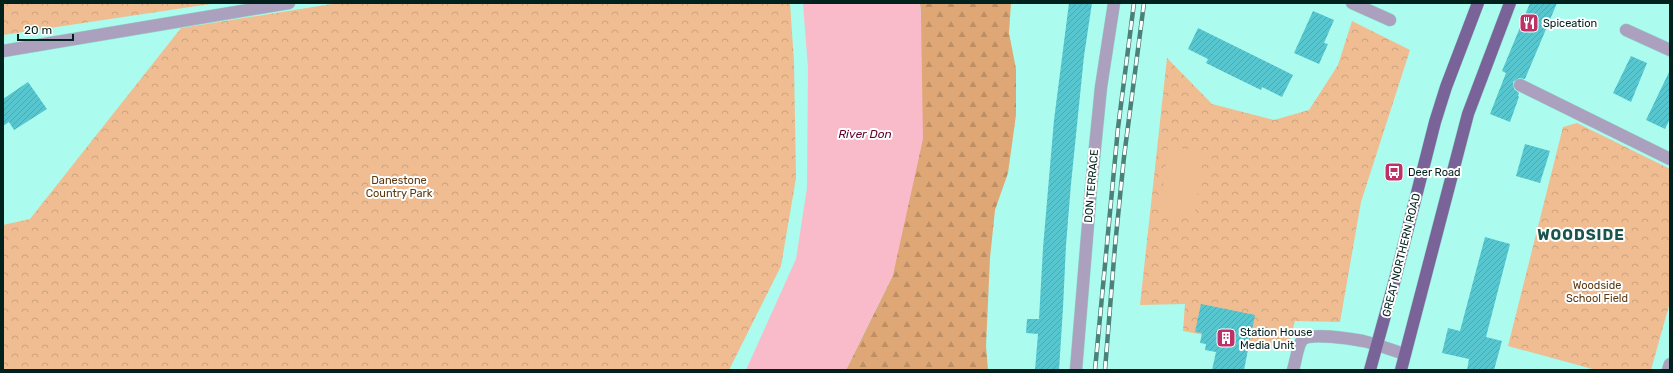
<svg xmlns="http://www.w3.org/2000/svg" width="1673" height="373" font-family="Rubik,sans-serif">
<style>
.forest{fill:url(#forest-firs)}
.park{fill:url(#park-crowns)}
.garden{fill:#efbd91}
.water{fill:#f9baca}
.building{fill:url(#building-hatch)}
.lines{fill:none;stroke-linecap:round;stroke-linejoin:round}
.minor-casing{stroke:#90d8cc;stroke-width:13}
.tertiary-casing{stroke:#90d8cc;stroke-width:13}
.primary-casing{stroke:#90d8cc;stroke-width:13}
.minor{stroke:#aca0bf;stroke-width:12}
.tertiary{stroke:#aca0bf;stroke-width:12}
.primary{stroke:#796399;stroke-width:12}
.rail-casing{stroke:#4c8179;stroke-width:4.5}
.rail{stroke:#fff;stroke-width:3;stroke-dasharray:9;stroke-linecap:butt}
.labels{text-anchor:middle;stroke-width:4;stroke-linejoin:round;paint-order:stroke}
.poi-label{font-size:11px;fill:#00211c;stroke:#fff;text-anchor:start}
.park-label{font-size:11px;fill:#5d3811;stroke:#fff}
.street-label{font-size:11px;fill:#00211c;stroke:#fff}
.water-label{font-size:12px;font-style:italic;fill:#5f032c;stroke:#fff}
.district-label{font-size:15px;font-weight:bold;letter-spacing:1px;fill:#1a544c;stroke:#fff}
</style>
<defs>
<pattern id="forest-firs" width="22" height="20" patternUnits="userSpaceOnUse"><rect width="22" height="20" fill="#dfa775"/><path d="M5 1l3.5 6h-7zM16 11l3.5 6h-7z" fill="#be8f65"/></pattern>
<pattern id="park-crowns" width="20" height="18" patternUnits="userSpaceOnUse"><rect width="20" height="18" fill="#efbd91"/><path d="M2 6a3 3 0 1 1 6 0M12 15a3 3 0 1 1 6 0" fill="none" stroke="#cba27c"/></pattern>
<pattern id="building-hatch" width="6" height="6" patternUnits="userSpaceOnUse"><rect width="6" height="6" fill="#57c6cf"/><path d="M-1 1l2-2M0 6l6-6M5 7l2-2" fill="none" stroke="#4aaab1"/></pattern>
</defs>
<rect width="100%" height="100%" fill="#abfbee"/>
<path class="forest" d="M920 3H1011L1009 33 1016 69V115L1008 173 995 210 990 258 986 346 988 370H846L893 275 921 16Z"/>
<path class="park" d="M3 3H217L3 35Z
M338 3H790L794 62 796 178 781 266 729 370H3V225L30 219 181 28Z
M1352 21 1410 50 1361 202 1340 322 1295 321 1287 351 1183 331 1185 304 1140 305 1167 58 1212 104 1274 120 1309 110 1338 65Z
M1577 123 1670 169V302L1651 370H1596L1508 346 1563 127Z"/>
<path class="garden" d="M1168 146 1204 152 1194 218 1160 213Z"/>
<path class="water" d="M803 3H920L921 16 923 139 893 275 846 370H746L796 259 807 188 808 68Z"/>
<path class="building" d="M1069 3H1092L1084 56 1071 184 1066 245 1063 308 1059 370H1035L1038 334 1026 333 1027 319H1039L1043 248 1054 120Z
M1530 3H1557L1525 79 1519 78 1513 82 1514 89 1519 93 1518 96 1519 97 1510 122 1490 114 1506 73 1502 71Z
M1313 11 1334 20 1324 43 1328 44 1319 64 1294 53Z
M1198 28 1293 75 1282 97 1262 87 1261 90 1226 73 1206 63 1208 59 1188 49Z
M1631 56 1647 63 1631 102 1613 93Z
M1670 70V119L1665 129 1646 120Z
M28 82 47 109 14 130 9 122 3 126V99Z
M1525 144 1550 151 1540 183 1516 176Z
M1485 237 1510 244 1486 337 1502 341 1494 370H1467L1469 359 1442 353 1448 328 1460 331Z
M1201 304 1255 315 1244 370H1212L1216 352 1205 350 1206 344 1200 343 1202 333 1195 332Z"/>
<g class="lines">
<defs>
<path id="minor" d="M1352 3 1390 20
M1626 30 1670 50
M3 51 289 3
M1520 85 1670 159
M1076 370 1091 188 1101 87 1114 3
M1293 370C1296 361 1297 347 1302 340 1310 332 1352 339 1363 341 1377 344 1391 350 1405 354"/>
<path id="tertiary" d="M1668 370 1670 364"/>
<path id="primary" d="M1370 370 1394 283 1435 122 1446 87 1478 3
M1401 370 1468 114 1510 3"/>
</defs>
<use href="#minor" class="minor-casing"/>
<use href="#tertiary" class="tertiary-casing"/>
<use href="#primary" class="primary-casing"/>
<use href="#minor" class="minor"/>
<use href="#tertiary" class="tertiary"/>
<use href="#primary" class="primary"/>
<defs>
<path id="rail" d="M1095 370 1118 128 1134 3
M1105 370 1115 246 1124 157 1144 3"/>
</defs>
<use href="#rail" class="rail-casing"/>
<use href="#rail" class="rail"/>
</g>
<defs>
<symbol id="restaurant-square" viewBox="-11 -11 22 22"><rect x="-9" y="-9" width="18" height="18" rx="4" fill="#bd3166" stroke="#fff"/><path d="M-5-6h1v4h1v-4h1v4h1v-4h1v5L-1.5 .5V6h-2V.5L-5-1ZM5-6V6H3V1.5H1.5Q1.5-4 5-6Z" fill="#fff"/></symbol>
<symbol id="bus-square" viewBox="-11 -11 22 22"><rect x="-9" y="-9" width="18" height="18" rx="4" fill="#bd3166" stroke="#fff"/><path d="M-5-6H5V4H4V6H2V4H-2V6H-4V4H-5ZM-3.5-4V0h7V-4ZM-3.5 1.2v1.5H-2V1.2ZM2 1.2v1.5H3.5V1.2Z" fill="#fff"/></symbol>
<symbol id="building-square" viewBox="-11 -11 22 22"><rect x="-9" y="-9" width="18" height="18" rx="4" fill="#bd3166" stroke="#fff"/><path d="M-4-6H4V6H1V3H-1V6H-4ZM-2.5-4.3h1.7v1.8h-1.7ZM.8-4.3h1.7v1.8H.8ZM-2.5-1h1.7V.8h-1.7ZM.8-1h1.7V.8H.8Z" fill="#fff"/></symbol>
</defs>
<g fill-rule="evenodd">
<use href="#restaurant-square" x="1518" y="12" width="22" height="22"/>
<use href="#bus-square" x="1383" y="161" width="22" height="22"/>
<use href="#building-square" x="1215" y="327" width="22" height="22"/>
</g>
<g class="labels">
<g class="poi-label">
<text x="1543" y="27">Spiceation</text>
<text x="1408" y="176">Deer Road</text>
<text x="1240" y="336">Station House<tspan x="1240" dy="13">Media Unit</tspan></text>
</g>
<g class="park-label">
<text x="399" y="184">Danestone<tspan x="399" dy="13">Country Park</tspan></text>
<text x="1597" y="289">Woodside<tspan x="1597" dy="13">School Field</tspan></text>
</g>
<g class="street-label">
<text transform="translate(1091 186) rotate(-85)" y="4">DON TERRACE</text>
<text transform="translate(1401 255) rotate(-76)" y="4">GREAT NORTHERN ROAD</text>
</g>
<g class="water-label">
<text x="865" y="138">River Don</text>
</g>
<g class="district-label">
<text x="1581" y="240">WOODSIDE</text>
</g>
</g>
<rect width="1673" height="373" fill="none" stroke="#00211c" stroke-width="8"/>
<path d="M18 34v6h55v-6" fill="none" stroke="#00211c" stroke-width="2"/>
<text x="24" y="34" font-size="12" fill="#00211c" stroke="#ffffff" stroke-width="3" paint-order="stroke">20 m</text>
</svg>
